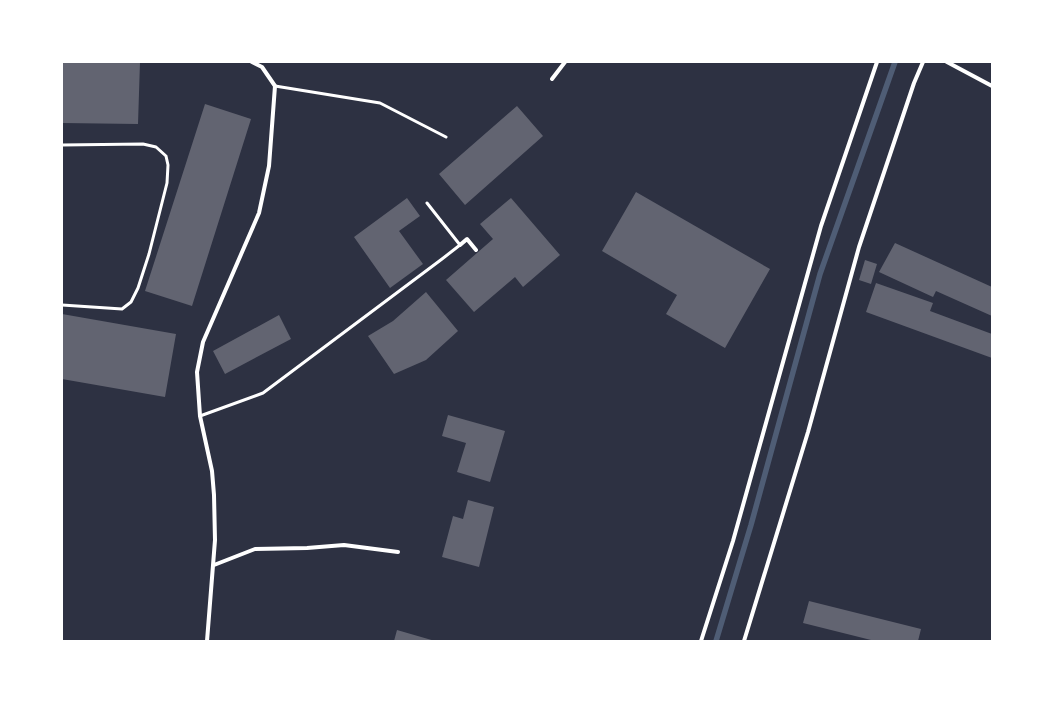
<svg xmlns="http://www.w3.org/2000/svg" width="1054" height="703" font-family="'Work Sans',sans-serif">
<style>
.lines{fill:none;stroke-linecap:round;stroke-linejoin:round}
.stream{stroke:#4f5d75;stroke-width:5.5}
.building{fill:#626471}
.service{stroke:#fff;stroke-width:3}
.minor{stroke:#fff;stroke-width:4}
</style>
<rect width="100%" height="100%" fill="#2d3142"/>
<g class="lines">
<path class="stream" d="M716 641 751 525 820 274 895 62"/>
</g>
<path class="building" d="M62 62H140L138 124 62 123Z
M205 104 251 119 192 306 145 291Z
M517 106 543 136 465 205 439 174Z
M636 192 770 269 725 348 666 314 677 295 602 251Z
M407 198 420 216 399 231 423 264 390 288 354 237Z
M511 198 560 255 523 287 515 277 474 312 446 280 493 239 480 224Z
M895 243 992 287V316L936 291 933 297 879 272Z
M865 260 877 264 871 284 859 280Z
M876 283 933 303 930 311 992 334V358L866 312Z
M426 292 458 331 426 360 394 374 368 336 393 321Z
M62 314 176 334 165 397 62 379Z
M279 315 291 339 225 374 213 351Z
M448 415 505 431 490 482 457 472 466 443 442 436Z
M468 500 494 507 479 567 442 557 453 516 463 519Z
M809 601 921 629 918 641H875L803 623Z
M397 630 435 641H394Z"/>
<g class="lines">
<path class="service" d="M275 86 380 103 446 137
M62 145 143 144 156 147 166 156 168 165 167 183 149 254 138 288 131 302 122 309 62 305
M200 416 263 393 442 259 460 245 427 203"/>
<path class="minor" d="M947 62 992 86
M552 79 565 62
M460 245 467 239 476 250
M214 565 255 549 307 548 344 545 398 552
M207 641 215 540 214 495 212 471 200 416 197 372 203 342 259 213 269 166 275 86 262 67 252 62
M701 641 733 541 821 226 877 62
M744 641 808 432 859 247 914 83 923 62"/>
</g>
<rect width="1054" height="703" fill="none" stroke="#ffffff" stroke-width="126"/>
</svg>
